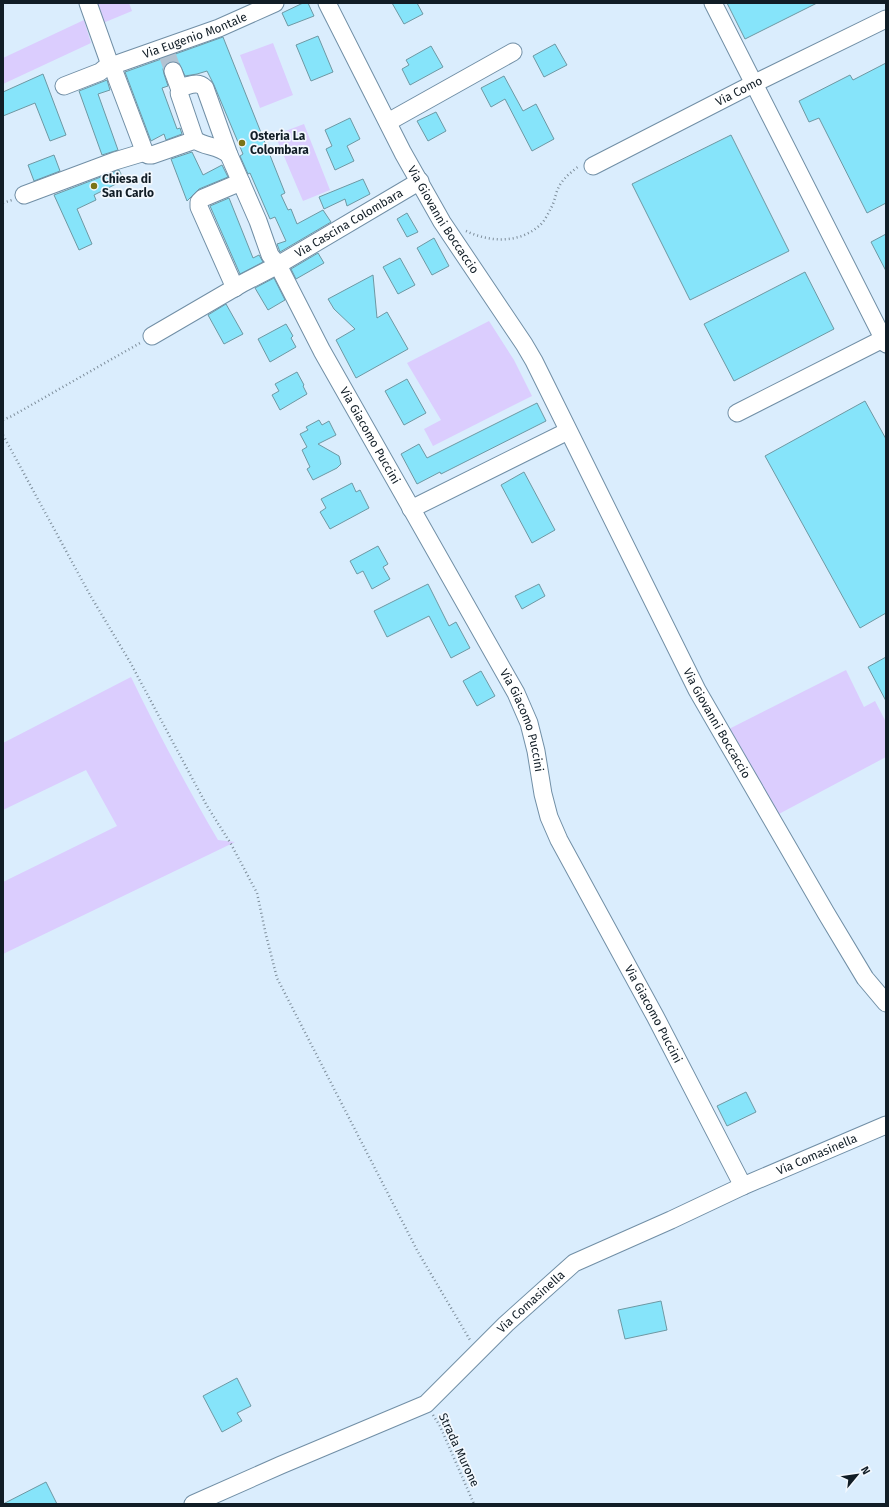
<svg xmlns="http://www.w3.org/2000/svg" width="889" height="1507" font-family="'Fira Sans',sans-serif">
<style>
.green{fill:#dbcdfe}
.building{fill:#86e4fa;stroke:#6e98a3}
.lines{fill:none;stroke-linecap:round;stroke-linejoin:round}
.minor-tunnel{stroke:#b2c3d2;stroke-width:17;stroke-dasharray:17 8;stroke-linecap:butt}
.minor-casing{stroke:#718fa6;stroke-width:19}
.path{stroke:#7e8e9b;stroke-width:2.5;stroke-dasharray:1 3;stroke-linecap:butt}
.minor{stroke:#fff;stroke-width:17}
.poi-dot{fill:#7b7315;stroke:#f2f8fe;stroke-width:1.5}
.labels{text-anchor:middle;stroke-width:3.5;stroke-linejoin:round;paint-order:stroke}
.street-label{font-size:12px;fill:#111d26;stroke:#f2f8fe}
.poi-label{font-size:12px;font-weight:bold;fill:#111d26;stroke:#f2f8fe;text-anchor:start}
</style>
<rect width="100%" height="100%" fill="#daedfd"/>
<path class="green" d="M96 3H129L132 11 103 23Z
M84 20 91 43 3 84V58Z
M273 43 293 95 260 108 240 55Z
M304 124 330 190 303 201 275 135Z
M489 321 514 360 532 396 433 446 424 429 441 420 407 363Z
M846 670 864 707 875 701 886 722V757L777 815 727 730Z
M131 677C158 733 187 787 218 840L235 842 3 954V882L117 826 86 770 3 810V743Z"/>
<path class="building" d="M303 3H308L314 16 288 26 282 13Z
M392 3H417L423 14 404 24Z
M727 3H817L745 39Z
M318 36 333 72 311 81 296 45Z
M223 37 285 193 281 195 288 210 291 209 297 224 323 210 331 222 280 252 277 244 286 241 275 217 270 219 250 173 248 174 240 156 243 154 214 85 207 71 197 74 185 76 179 63 175 61 170 62 165 65 163 69 164 74 168 86 162 88 177 129 180 128 182 134 166 140 164 134 151 141 125 72Z
M555 44 567 65 544 77 533 56Z
M431 46 443 67 410 85 402 69 409 65 406 60Z
M886 63V203L867 213 819 118 809 122 799 101 850 75 853 80Z
M43 74 66 135 50 141 35 103 3 116V92Z
M504 76 523 111 536 104 554 139 532 151 505 99 491 107 481 88Z
M107 80 110 90 98 94 118 150 102 155 79 91Z
M436 112 446 131 428 141 417 121Z
M350 118 360 139 347 146 354 161 335 170 326 149 332 146 325 130Z
M731 135 789 251 690 300 632 184Z
M192 152 203 175 222 165 228 177 199 189 187 201 171 159Z
M54 155 60 171 34 181 28 165Z
M119 170 124 180 94 195 96 200 77 209 92 244 79 250 54 195Z
M363 179 370 194 347 206 345 199 324 209 319 197Z
M229 198 253 258 259 255 263 262 240 274 210 206Z
M407 213 418 232 407 237 397 219Z
M886 234V271L871 242Z
M434 238 449 266 432 275 417 248Z
M318 253 324 263 296 279 291 269Z
M400 258 415 285 398 294 383 267Z
M805 272 834 329 734 381 704 324Z
M373 275 377 318 387 312 408 349 356 378 336 340 355 329 334 309 328 299Z
M274 278 285 300 268 310 255 288Z
M226 304 243 334 224 344 208 315Z
M286 324 293 336 291 338 296 347 270 362 258 339Z
M297 372 304 385 303 386 307 394 280 410 272 395 279 391 275 384Z
M407 379 426 413 404 425 385 391Z
M865 401 886 439V613L860 628 765 456Z
M537 403 546 421 441 474 440 472 417 484 401 454 419 444 427 458Z
M319 420 322 425 329 421 336 435 318 444 339 456 341 464 337 468 313 480 307 469 310 467 302 450 307 447 300 434 308 430 306 427Z
M524 472 555 530 532 543 501 485Z
M352 483 356 492 360 490 369 508 330 529 320 512 326 508 321 499Z
M378 546 388 564 383 567 390 579 372 589 363 571 357 574 350 561Z
M428 584 449 626 456 622 470 648 451 658 429 616 387 637 374 611Z
M539 584 545 596 522 609 515 596Z
M886 657V701L868 667Z
M481 671 495 696 477 706 463 681Z
M746 1092 756 1112 727 1126 717 1106Z
M661 1301 667 1330 625 1339 618 1310Z
M237 1378 251 1406 237 1413 242 1421 222 1432 203 1396Z
M46 1482 57 1504H3Z"/>
<g class="lines">
<path class="minor-tunnel" d="M167 54 173 71"/>
<defs>
<g id="minor">
<path d="M88 3 109 62 114 65"/>
<path id="s1" d="M327 3 403 153 442 222 524 344 534 361 697 690 826 913 865 978 886 1003"/>
<path d="M713 3 886 344"/>
<path id="s2" d="M114 65V71L145 153 148 155H152L195 140C205 147 220 146 229 155L258 221 270 255 278 265 322 351 516 693 529 723 536 751 543 794 549 817 559 840 655 1016 743 1186"/>
<path id="s3" d="M114 65 219 28 275 3"/>
<path d="M173 71 180 90"/>
<path d="M64 86 100 72 111 63"/>
<path d="M388 122 513 52"/>
<path d="M195 140 179 93 182 87C191 85 198 81 205 88L229 155"/>
<path id="s4" d="M593 166 753 84 886 19"/>
<path d="M24 195 115 161 145 152"/>
<path d="M235 288 199 207V202L203 198 241 182"/>
<path id="s5" d="M152 336 243 283 278 265 420 181"/>
<path d="M737 413 883 339"/>
<path d="M411 509 568 431"/>
<path id="s6" d="M193 1504 281 1465 426 1404 506 1324 574 1263 671 1220 743 1186 886 1125"/>
</g>
</defs>
<use href="#minor" class="minor-casing"/>
<path class="path" d="M3 203 12 200
M466 231C489 242 518 244 539 226 544 222 548 214 551 208 554 203 555 197 557 191 561 180 570 173 579 166
M3 420 12 416 140 343
M3 435 90 595 130 662 207 806 231 844 257 893 266 935 277 978 418 1252 470 1340
M433 1415 440 1426 474 1504"/>
<use href="#minor" class="minor"/>
</g>
<g class="poi-dot">
<circle cx="242" cy="143" r="4"/>
<circle cx="94" cy="186" r="4"/>
</g>
<g class="labels">
<g class="street-label">
<text dy="4" stroke="none"><textPath href="#s3" startOffset="86">Via Eugenio Montale</textPath></text>
<text dy="4" stroke="none"><textPath href="#s4" startOffset="164">Via Como</textPath></text>
<text dy="4" stroke="none"><textPath href="#s1" startOffset="246">Via Giovanni Boccaccio</textPath></text>
<text dy="4" stroke="none"><textPath href="#s5" startOffset="227">Via Cascina Colombara</textPath></text>
<text dy="4" stroke="none"><textPath href="#s2" startOffset="499">Via Giacomo Puccini</textPath></text>
<text dy="4" stroke="none"><textPath href="#s2" startOffset="823">Via Giacomo Puccini</textPath></text>
<text dy="4" stroke="none"><textPath href="#s1" startOffset="820">Via Giovanni Boccaccio</textPath></text>
<text dy="4" stroke="none"><textPath href="#s2" startOffset="1147">Via Giacomo Puccini</textPath></text>
<text dy="4" stroke="none"><textPath href="#s6" startOffset="724">Via Comasinella</textPath></text>
<text dy="4" stroke="none"><textPath href="#s6" startOffset="400">Via Comasinella</textPath></text>
<text transform="translate(459 1450) rotate(65)" y="4">Strada Murone</text>
</g>
<g class="poi-label">
<text x="250" y="140">Osteria La<tspan x="250" dy="14">Colombara</tspan></text>
<text x="102" y="183">Chiesa di<tspan x="102" dy="14">San Carlo</tspan></text>
</g>
</g>
<rect width="889" height="1507" fill="none" stroke="#111d26" stroke-width="8"/>
<g transform="translate(857 1475) rotate(61)" stroke="#f2f8fe" stroke-width="3" paint-order="stroke">
<path d="M0-3L7 15L0 10L-7 15Z" fill="#111d26"/>
<text y="-6" font-size="11" font-weight="bold" text-anchor="middle" fill="#111d26">N</text>
</g>
</svg>
